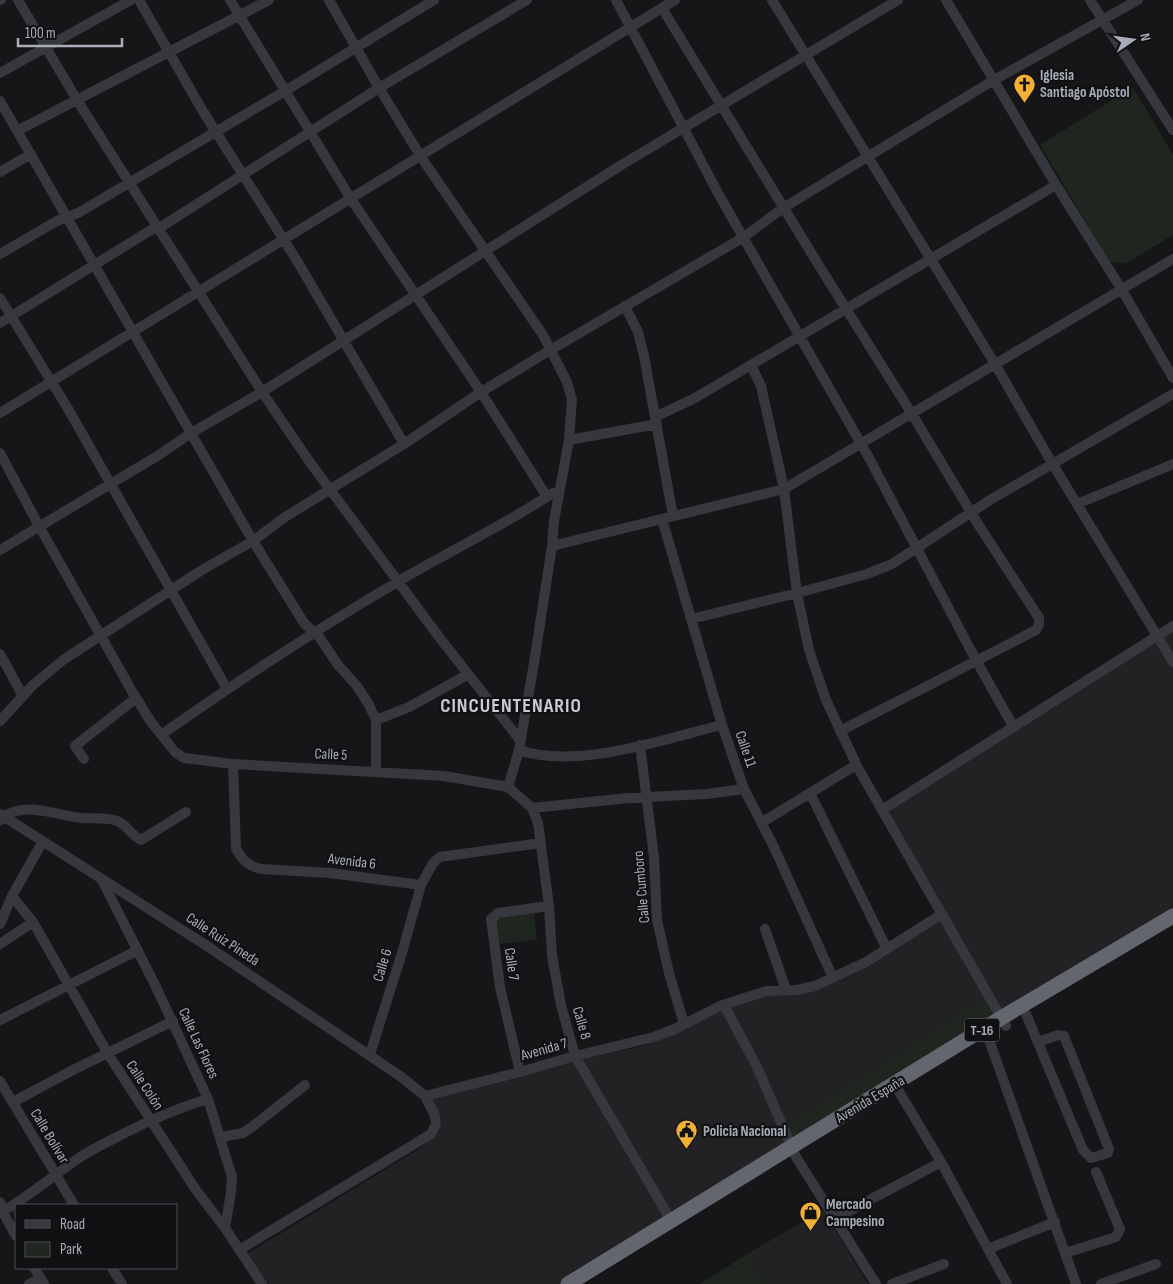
<svg xmlns="http://www.w3.org/2000/svg" width="1173" height="1284" font-family="'Sofia Sans Condensed',sans-serif">
<style>
.built{fill:#222225}
.green{fill:#1e261f}
.lines{fill:none;stroke-linecap:round;stroke-linejoin:round}
.minor{stroke:#37383d;stroke-width:10}
.highway{stroke:#63666e;stroke-width:15}
.labels{text-anchor:middle;stroke-width:4.5;stroke-linejoin:round;paint-order:stroke}
.shield{fill:#111113;stroke:#7b7e86;stroke-width:1}
.shield-label{font-size:14px;font-weight:bold;fill:#a8adb8}
.poi-label{font-size:15px;font-weight:bold;fill:#a8adb8;stroke:#111113;text-anchor:start}
.street-label{font-size:15px;fill:#a8adb8;stroke:#111113}
.district-label{font-size:20px;font-weight:bold;letter-spacing:1px;fill:#c9ccd4;stroke:#111113}
</style>
<rect width="100%" height="100%" fill="#161618"/>
<path class="built" d="M1173 632V920L575 1284H267L268 1283 247 1254 422 1147 439 1131V1117L432 1099 514 1079 582 1059 647 1045 730 1006 766 995 812 991 945 915 887 811Z
M823 1210 868 1284H765L747 1254Z"/>
<path class="green" d="M1133 87 1173 155V235L1125 264 1109 261 1040 145Z
M534 911 537 940 497 944 493 916Z
M988 996 1001 1018 792 1147 784 1128Z
M747 1254 765 1284H700Z"/>
<g class="lines">
<path class="minor" d="M0 0H1
M18 0 77 100 262 392 309 461 439 637 520 740
M139 0 204 113 299 264 404 444
M230 0 351 199 481 392 547 497
M329 0 379 88 421 157 543 335 567 382 572 400 569 440 554 521 552 546 534 663 519 750 508 787
M616 0 719 195 868 456 976 660 1013 726
M772 0 995 364 1052 463 1173 662
M946 0 1056 185 1122 290 1173 378
M1090 0 1173 130
M662 8 818 264 912 414 978 524 1039 618V625L1036 630 840 731
M0 73 131 0
M0 101 253 541 304 623 320 638 338 665 357 686 369 705 376 720V772
M17 131 269 0
M0 172 31 154
M0 254 57 221 78 213 285 91 434 0
M0 298 67 407 227 689
M625 306 638 332 644 356 673 516
M0 323 151 230 164 225 379 88 527 0
M751 365 761 386 784 489 797 593 809 650 826 700 858 768 1006 1026
M0 413 675 0
M655 417 695 398 1056 185
M569 440 657 424
M0 453 39 526 133 693 151 722 175 752 184 758 233 764 444 776 508 787
M1077 504 1173 464
M662 519 722 725 744 789 773 845 833 978
M552 546 784 489 1173 259
M0 550 159 455 191 433 262 392 623 164 898 0
M691 619 797 593 867 574 892 564 990 500 1173 394
M0 654 23 696
M376 720 409 707 467 675
M0 721 33 685 63 660 202 570 253 541 285 517 404 444 481 392 552 349 744 237 783 208 994 80 1138 0
M161 735C238 681 317 629 399 581 450 551 504 525 553 493
M640 745 654 857 657 920 669 973 684 1024
M519 750C578 770 663 739 722 725
M84 759 75 746 136 698
M233 764 236 849C244 861 246 865 261 869L330 873 421 885 433 863 440 857 541 843
M508 787 532 808 628 798 706 794 744 789
M810 793 887 949
M532 808 538 823 549 906 552 956 561 1005 575 1056 672 1222
M882 810 1173 626
M0 814 204 944 400 1076 425 1096 435 1116 436 1124 431 1134 239 1250
M1 820C21 799 58 816 82 818 93 819 107 817 117 821 126 824 132 836 141 840L186 812
M761 823 856 765
M102 880 157 989 208 1099 232 1177 231 1192 225 1228
M12 896 33 922 108 1054 196 1190 225 1228 262 1284
M0 924 12 896 43 841
M765 929 786 990
M0 944 33 922
M724 1005 757 1067 796 1157 876 1284
M1026 1014 1083 1150 1091 1158 1108 1153 1109 1149 1064 1036 1058 1035 1038 1042
M0 1020 138 950
M988 1037 1076 1284
M370 1054 402 953 421 885
M520 1072 500 987 491 919 498 913 549 906
M0 1081 74 1205
M895 1085 941 1162 1007 1284
M425 1096 520 1072 575 1056 654 1037 675 1029 720 1006 766 991 797 990 815 986 866 962 942 914
M13 1102 73 1070 173 1021
M221 1137 243 1133 252 1127 305 1085
M0 1202 7 1220 16 1236
M0 1213C28 1197 50 1178 76 1160 87 1152 100 1146 113 1139 144 1123 174 1109 208 1099
M834 1219 941 1162
M988 1249 1055 1222
M1065 1253 1116 1237 1120 1229 1096 1172
M34 1268 44 1284
M112 1268 122 1284
M29 1284 40 1279
M892 1284 944 1264
M1101 1284 1156 1264"/>
<path class="highway" d="M568 1284 1001 1018 1173 916"/>
</g>
<defs>
<symbol id="church-pin" viewBox="-11 -11 22 30"><path d="M0 17L-7.5 6A9.5 9.5 0 1 1 7.5 6Z" fill="#f2b134" stroke="#111113"/><path d="M-1.2-6h2.4v3.5h3.3v2.4h-3.3V6h-2.4V-.1h-3.3v-2.4h3.3Z" fill="#111"/></symbol>
<symbol id="civic-pin" viewBox="-11 -11 22 30"><path d="M0 17L-7.5 6A9.5 9.5 0 1 1 7.5 6Z" fill="#f2b134" stroke="#111113"/><path d="M-.6-6.5H3V-4.5H.6V-3L4-1V1h2V6H-6V1h2V-1L-.6-3ZM-1.2 2.5V6h2.4V2.5Z" fill="#111"/></symbol>
<symbol id="shop-pin" viewBox="-11 -11 22 30"><path d="M0 17L-7.5 6A9.5 9.5 0 1 1 7.5 6Z" fill="#f2b134" stroke="#111113"/><path d="M-5-2.5h2.3a2.7 3.5 0 0 1 5.4 0H5L5.5 6h-11ZM-1.5-2.5h3a1.5 2.3 0 0 0-3 0Z" fill="#111"/></symbol>
</defs>
<g fill-rule="evenodd">
<use href="#church-pin" x="1012" y="72" width="25" height="34"/>
<use href="#civic-pin" x="674" y="1118" width="25" height="34"/>
<use href="#shop-pin" x="798" y="1200" width="25" height="34"/>
</g>
<g class="labels">
<rect class="shield" x="964.5" y="1018.5" width="35" height="23" rx="4"/>
<g class="shield-label">
<text x="982" y="1035">T-16</text>
</g>
<g class="poi-label">
<text x="1040" y="80">Iglesia<tspan x="1040" dy="17">Santiago Apóstol</tspan></text>
<text x="703" y="1136">Policia Nacional</text>
<text x="826" y="1209">Mercado<tspan x="826" dy="17">Campesino</tspan></text>
</g>
<g class="street-label">
<text transform="translate(746 749) rotate(71)" y="5">Calle 11</text>
<text transform="translate(331 754) rotate(3)" y="5">Calle 5</text>
<text transform="translate(352 861) rotate(7)" y="5">Avenida 6</text>
<text transform="translate(641 887) rotate(-95)" y="5">Calle Cumboro</text>
<text transform="translate(223 939) rotate(33)" y="5">Calle Ruiz Pineda</text>
<text transform="translate(512 964) rotate(82)" y="5">Calle 7</text>
<text transform="translate(382 965) rotate(-73)" y="5">Calle 6</text>
<text transform="translate(582 1023) rotate(74)" y="5">Calle 8</text>
<text transform="translate(199 1043) rotate(65)" y="5">Calle Las Flores</text>
<text transform="translate(544 1049) rotate(-16)" y="5">Avenida 7</text>
<text transform="translate(145 1085) rotate(57)" y="5">Calle Colón</text>
<text transform="translate(870 1099) rotate(-31)" y="5">Avenida España</text>
<text transform="translate(50 1136) rotate(59)" y="5">Calle Bolívar</text>
</g>
<g class="district-label">
<text x="511" y="712">CINCUENTENARIO</text>
</g>
</g>
<rect x="15" y="1204" width="162" height="65" fill="#111113" stroke="#4d4f55"/>
<rect x="25" y="1220" width="25" height="8" fill="#37383d" stroke="#4d4f55"/>
<text x="60" y="1229" font-size="15" fill="#a8adb8">Road</text>
<rect x="25" y="1242" width="25" height="15" fill="#1e261f" stroke="#4d4f55"/>
<text x="60" y="1254" font-size="15" fill="#a8adb8">Park</text>
<g transform="translate(1133 40) rotate(77)" stroke="#111113" stroke-width="4" paint-order="stroke">
<path d="M0-4L9 19L0 12L-9 19Z" fill="#a8adb8"/>
<text y="-8" font-size="14" font-weight="bold" text-anchor="middle" fill="#a8adb8">N</text>
</g>
<path d="M18 38v8h104v-8" fill="none" stroke="#a8adb8" stroke-width="2.5"/>
<text x="25" y="38" font-size="15" fill="#a8adb8" stroke="#111113" stroke-width="4" paint-order="stroke">100 m</text>
</svg>
